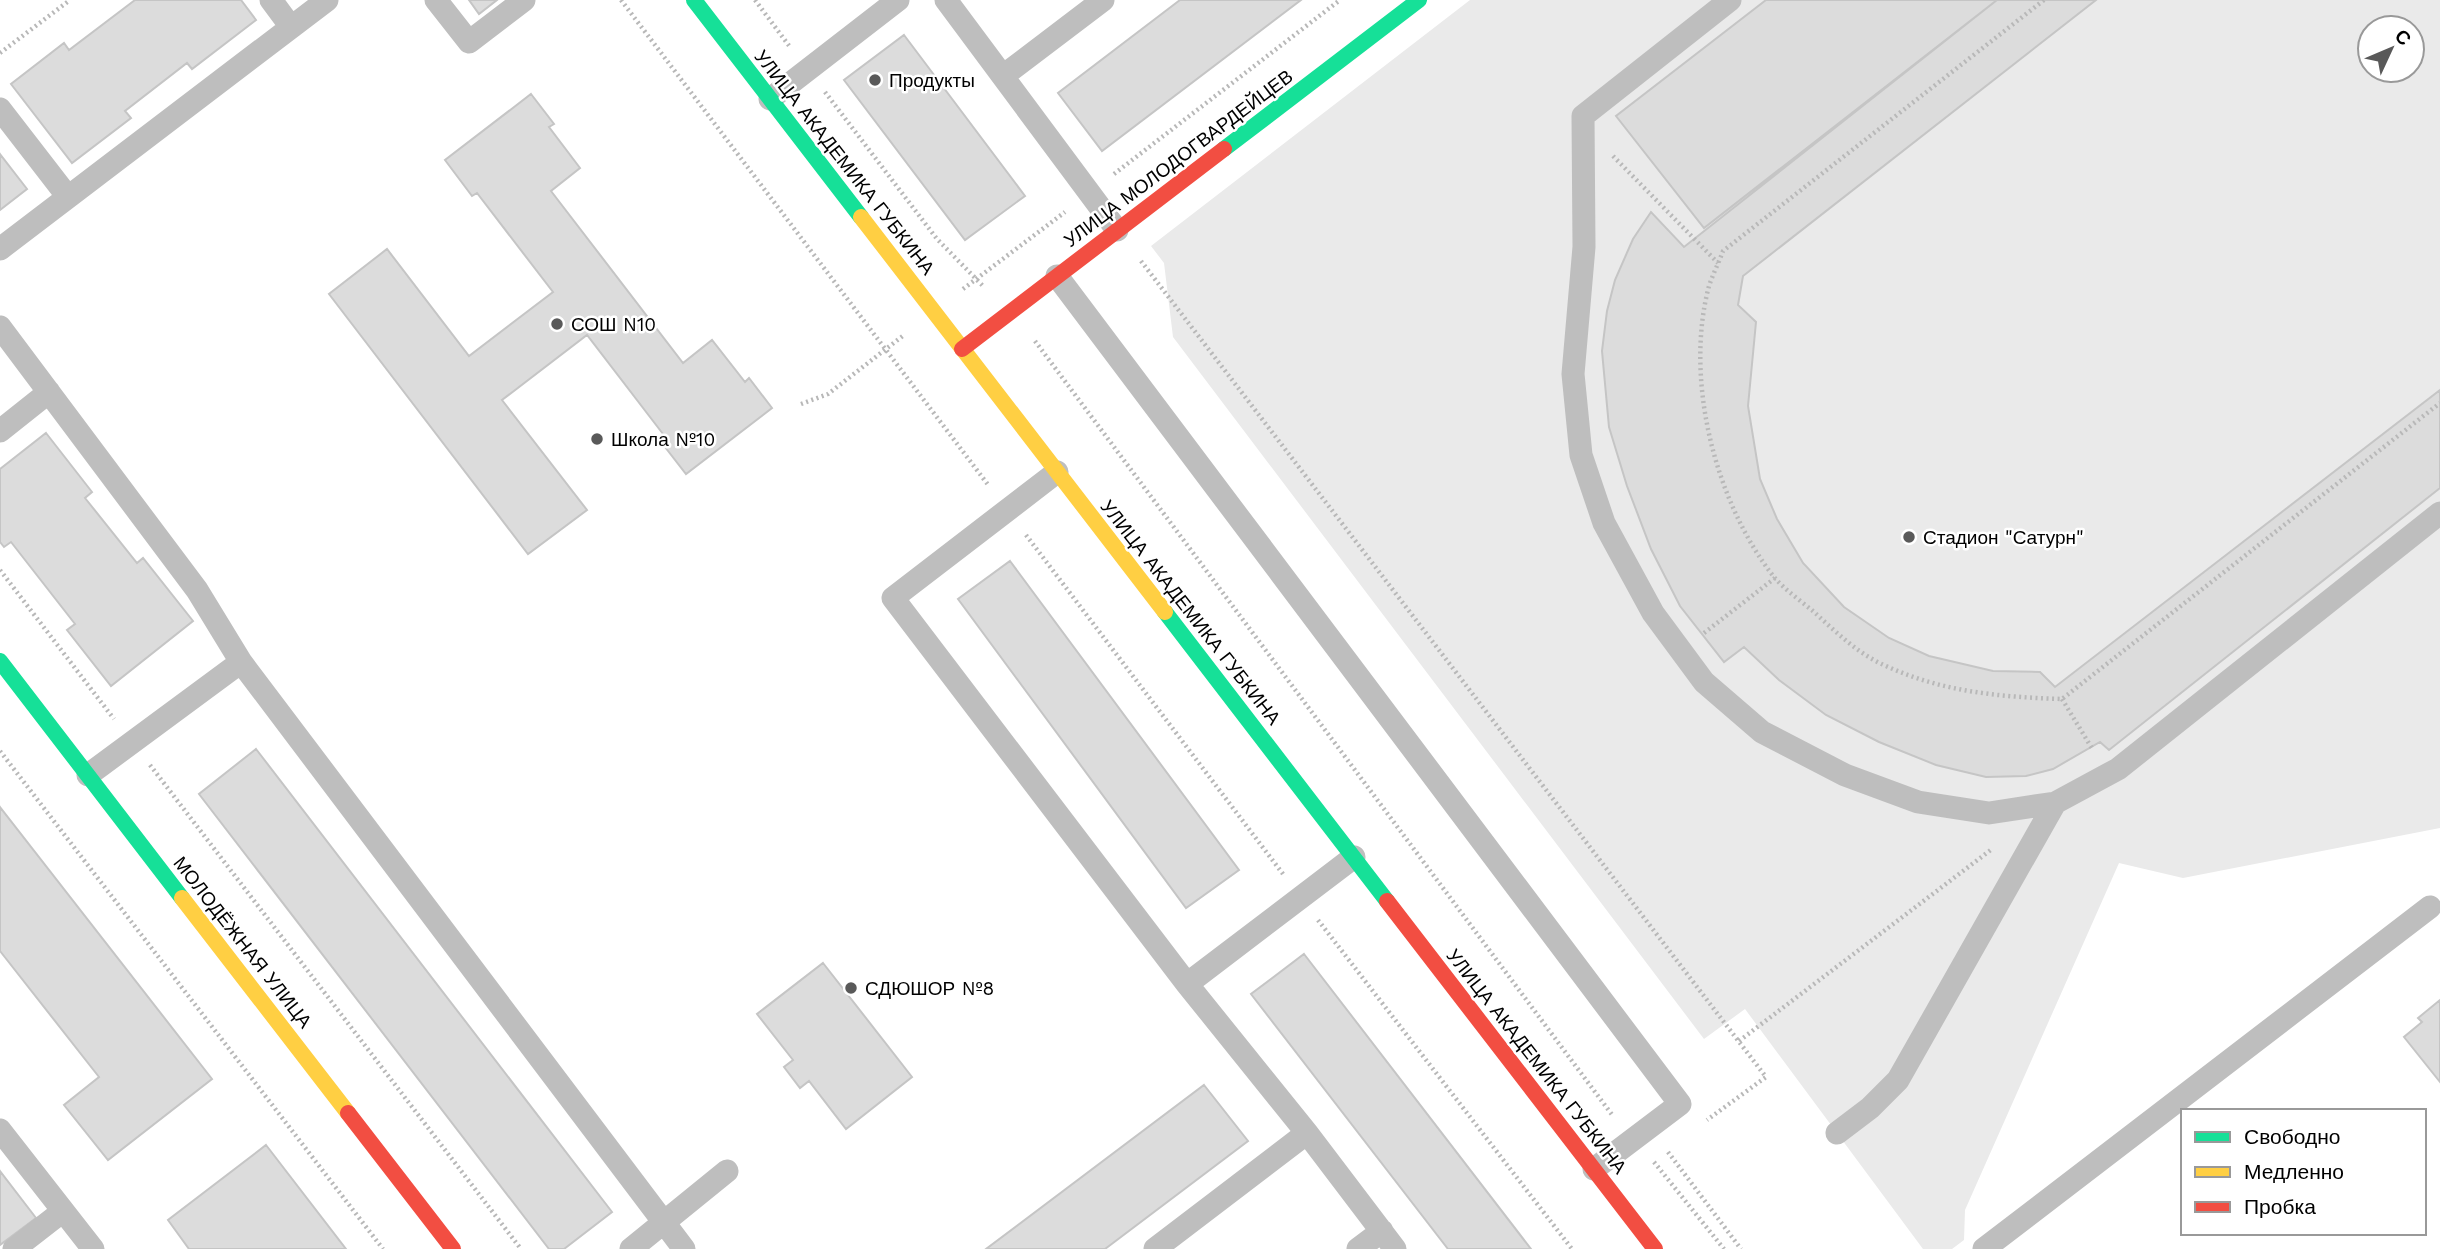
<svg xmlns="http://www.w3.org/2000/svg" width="2440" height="1249" font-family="'Work Sans',sans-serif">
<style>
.green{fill:#eaeaea;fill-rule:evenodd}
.building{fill:#dcdcdc;stroke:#c5c5c5;stroke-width:2}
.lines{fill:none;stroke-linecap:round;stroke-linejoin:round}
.path{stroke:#b8b8b8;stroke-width:4.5;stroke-dasharray:2 3.5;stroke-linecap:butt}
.lane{stroke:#bebebe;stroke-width:23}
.fast{stroke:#16e098;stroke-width:16}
.slow{stroke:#ffcf43;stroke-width:16}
.jam{stroke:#f24e42;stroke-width:16}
.poi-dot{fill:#595959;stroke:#fff;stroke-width:2.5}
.labels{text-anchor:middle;stroke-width:5;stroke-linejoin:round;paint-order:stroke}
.poi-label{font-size:19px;fill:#000;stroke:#fff;text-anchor:start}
.street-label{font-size:19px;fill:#000;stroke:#fff}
</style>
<rect width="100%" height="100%" fill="#fff"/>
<path class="green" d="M1470 0H2440V828L2183 878 2119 863 1965 1210 1964 1240 1952 1249H1923L1745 1009 1704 1039 1173 337 1164 263 1151 246ZM2370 28H2412V70H2370Z"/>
<path class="building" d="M135 0H241L256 20 192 69 187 63 125 111 131 118 72 163 11 84 64 43 69 50Z
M469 0H497L479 14Z
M1180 0H1301L1102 151 1058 93Z
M1766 0H1997L1704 228 1616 116Z
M1997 0H2096L1743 276 1738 305 1756 322 1748 406 1760 479 1777 519 1803 563 1844 607 1889 638 1929 656 1993 671 2040 672 2055 687 2440 390V488L2109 750 2100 742 2053 769 2026 776 1986 777 1936 765 1879 742 1826 715 1779 680 1744 647 1724 662 1680 606 1651 549 1627 486 1609 427 1602 351 1607 311 1615 280 1633 239 1651 212 1684 247Z
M904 35 1025 196 965 240 844 80Z
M531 94 554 124 549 127 580 168 551 191 683 363 712 340 745 382 749 378 772 408 686 474 658 438 663 434 587 335 502 400 587 510 528 554 329 294 387 249 469 356 553 292 477 193 472 196 445 160Z
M0 154 27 189 0 210Z
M46 433 92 492 85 498 137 563 143 558 193 621 111 686 67 630 75 624 11 542 4 547 0 542V469Z
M1010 561 1239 870 1186 908 958 599Z
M256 749 612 1212 564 1249H549L199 794Z
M0 807 212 1079 108 1160 64 1105 99 1077 0 951Z
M1304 954 1531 1249H1448L1251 994Z
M823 963 912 1077 846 1129 809 1081 800 1088 784 1067 793 1060 757 1014Z
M2440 1000V1082L2404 1037 2422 1022 2418 1018Z
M1204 1085 1248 1141 1105 1249H986Z
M266 1145 346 1249H189L168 1220Z
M0 1171 36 1218 0 1245Z"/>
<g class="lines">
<path class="path" d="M621 0 989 486
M755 0 790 47
M2044 0 1723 251C1719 262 1713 274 1709 286 1684 379 1715 502 1774 577 1785 590 1801 601 1814 612 1836 632 1858 654 1886 666 1943 692 2000 697 2062 699L2440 403
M0 53 70 0
M825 92 937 239 983 286
M1613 156 1718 263
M1114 174 1340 0
M1141 261 1766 1077 1707 1120
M963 289 1065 212
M1035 341 1613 1116
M801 404 828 394 904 335
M1026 535 1283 874
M0 570 114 719
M1704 633 1775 578
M2062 699 2093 750
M0 751 383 1249
M150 765 521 1249
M1318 920 1572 1249
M1739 1041 1992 849
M1668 1152 1741 1249
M1654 1162 1724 1249"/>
<path class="lane" d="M271 0 291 27
M436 0 469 42 524 0
M946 0 1117 230
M1730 0 1583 116 1584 247 1573 374 1581 455 1604 523 1653 613 1704 682 1762 732 1845 775 1918 802 1989 813 2055 803 2118 769 2440 513
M1003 76 1103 0
M770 99 898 0
M0 109 68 197
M0 249 327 0
M1057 276 1680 1104 1594 1169
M0 327 197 590 241 662 684 1249
M0 431 49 392
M1057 472 893 598 1187 984 1307 1133 1395 1249
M88 775 241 662
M1187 984 1354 857
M0 1130 93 1249
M1837 1133 1870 1108 1898 1080 2055 803
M14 1249 63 1211
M631 1249 727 1171
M1155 1249 1307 1133
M1358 1249 1382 1231
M1984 1249 2430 907"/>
<path class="fast" d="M694 0 861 217
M1224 149 1419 0
M1165 612 1387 901
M0 661 182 898"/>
<path class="slow" d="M861 217 1165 612
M182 898 348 1113"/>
<path class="jam" d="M962 349 1224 149
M1387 901 1655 1249
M348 1113 453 1249"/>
</g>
<g class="poi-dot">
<circle cx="875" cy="80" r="7"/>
<circle cx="557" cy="324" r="7"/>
<circle cx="597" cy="439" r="7"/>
<circle cx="1909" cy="537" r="7"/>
<circle cx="851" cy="988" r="7"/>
</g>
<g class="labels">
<g class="poi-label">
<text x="889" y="87">Продукты</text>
<text x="571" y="331">СОШ N10</text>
<text x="611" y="446">Школа №10</text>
<text x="1923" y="544">Стадион "Сатурн"</text>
<text x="865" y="995">СДЮШОР №8</text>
</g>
<g class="street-label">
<text transform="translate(1178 158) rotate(-37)" y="7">УЛИЦА МОЛОДОГВАРДЕЙЦЕВ</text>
<text transform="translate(845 162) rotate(52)" y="7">УЛИЦА АКАДЕМИКА ГУБКИНА</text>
<text transform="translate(1191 612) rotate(52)" y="7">УЛИЦА АКАДЕМИКА ГУБКИНА</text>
<text transform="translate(243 942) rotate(52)" y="7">МОЛОДЁЖНАЯ УЛИЦА</text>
<text transform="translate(1537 1061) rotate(52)" y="7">УЛИЦА АКАДЕМИКА ГУБКИНА</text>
</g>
</g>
<rect x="2181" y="1109" width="245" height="126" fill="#ffffff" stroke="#999999" stroke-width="2"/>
<rect x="2195" y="1132" width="35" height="10" fill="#16e098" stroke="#999999" stroke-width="2"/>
<text x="2244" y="1144" font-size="21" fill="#000000">Свободно</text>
<rect x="2195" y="1167" width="35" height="10" fill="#ffcf43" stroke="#999999" stroke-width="2"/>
<text x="2244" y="1179" font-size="21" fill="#000000">Медленно</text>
<rect x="2195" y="1202" width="35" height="10" fill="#f24e42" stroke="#999999" stroke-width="2"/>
<text x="2244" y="1214" font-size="21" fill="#000000">Пробка</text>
<g transform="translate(2391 49) rotate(46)"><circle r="33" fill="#ffffff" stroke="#999999" stroke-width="2"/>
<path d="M0-5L12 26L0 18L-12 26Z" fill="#595959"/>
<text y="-10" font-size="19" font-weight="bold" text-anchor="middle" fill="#000000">С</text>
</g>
</svg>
